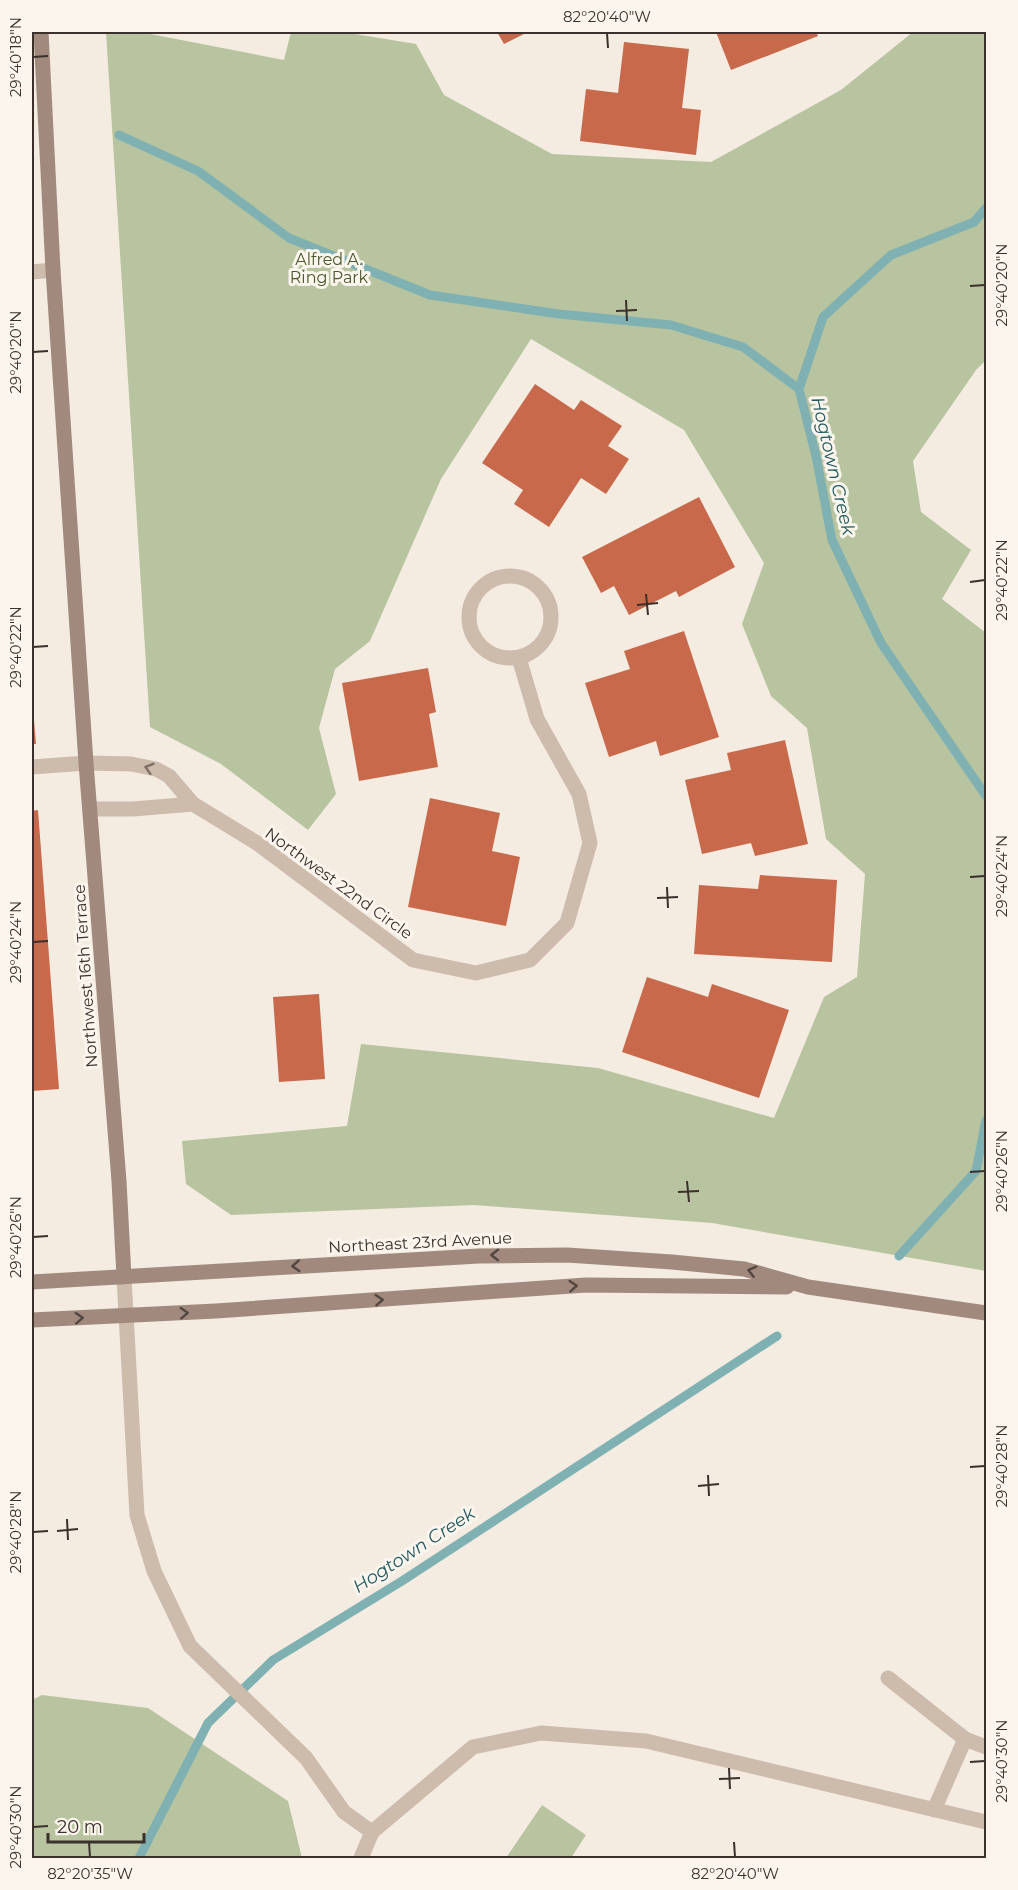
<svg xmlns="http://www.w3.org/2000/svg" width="1018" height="1890" font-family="Montserrat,sans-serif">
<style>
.green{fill:#b8c4a0}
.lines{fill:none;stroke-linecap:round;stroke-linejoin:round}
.stream{stroke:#7fb0b2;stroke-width:9}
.building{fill:#c8694b}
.lane{stroke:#cdbbac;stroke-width:15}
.street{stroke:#cdbbac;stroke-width:15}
.secondary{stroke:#a18a7d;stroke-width:15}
.oneway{stroke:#7d6f65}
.oneway2{stroke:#544640}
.ticks{fill:none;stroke:#3b302b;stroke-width:2}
.labels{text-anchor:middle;stroke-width:6;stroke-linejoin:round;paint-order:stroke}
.park-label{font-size:16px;fill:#4a5a2e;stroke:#fbf5ee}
.street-label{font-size:16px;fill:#3b302b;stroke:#fbf5ee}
.water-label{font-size:18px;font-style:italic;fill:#1f5a5e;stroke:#fbf5ee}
.neatline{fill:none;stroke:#3b302b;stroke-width:2}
.ticks-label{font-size:15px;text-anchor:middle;fill:#3b302b}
</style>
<rect width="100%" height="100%" fill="#f4ebe1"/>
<path class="green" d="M106 32H140L284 60 291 32H343L416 44 444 95 552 154 711 162 841 90 913 32H986V360L976 370 913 461 921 512 971 550 942 599 986 633V1271L712 1223 474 1205 231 1215 186 1184 182 1141 347 1126 361 1044 598 1068 774 1118 824 997 857 977 865 874 826 839 807 728 771 696 742 624 764 563 684 430 531 339 441 479 370 641 335 669 319 728 336 794 308 830 221 764 150 727Z
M42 1695 148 1708 288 1801 302 1858H32V1700Z
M542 1805 586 1835 571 1858H506Z"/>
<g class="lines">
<path class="stream" d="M119 135 198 171 289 238 430 295 559 314 671 325 743 347 799 389
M799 389 816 456 832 540 881 643 986 796
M799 389 823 317 891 255 974 222 986 208
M899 1256 976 1171 986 1120
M139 1858 208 1723 273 1660 402 1581 777 1336"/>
</g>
<path class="building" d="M497 32H528L504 44Z
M716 32H816L818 36 731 70Z
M624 42 689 49 682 108 701 110 696 155 580 141 586 89 618 93Z
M535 384 574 410 581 400 622 426 608 446 629 459 606 494 581 478 549 527 514 504 523 490 482 463Z
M699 497 735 567 679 597 676 591 629 615 614 586 601 593 582 557Z
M684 631 719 737 660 756 656 741 609 757 585 683 630 669 624 651Z
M428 668 436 712 429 714 438 767 359 781 342 683Z
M32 709H33L36 744H32Z
M785 740 808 844 755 856 751 843 702 854 685 780 731 770 727 753Z
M430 798 500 813 492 851 520 857 506 926 408 907Z
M38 810 59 1089 32 1091V811Z
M760 875 837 880 832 962 694 954 699 885 758 889Z
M647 977 708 997 712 984 789 1010 759 1098 622 1052Z
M319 994 325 1079 279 1082 273 997Z"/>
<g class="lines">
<path class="lane" d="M32 767 86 763
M888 1678 965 1739
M934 1810 965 1739 986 1747
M361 1858 372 1832 473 1747 541 1733 646 1741 986 1822"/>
<path class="street" d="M32 272 53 270
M469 617a41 41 0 1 1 82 0a41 41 0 1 1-82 0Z
M86 763 131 764 156 769 169 776 193 804 257 843 413 960 476 973 530 960 567 923 590 843 579 794 537 719 519 658
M91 809H133L193 804
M124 1277 137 1515 154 1571 190 1646 306 1758 344 1812 372 1832"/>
<path class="secondary" d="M41 32 53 270 86 763 119 1181 124 1277
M32 1282 479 1256 567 1255 672 1262 744 1269 808 1287 986 1313
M32 1320 216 1311 586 1285 787 1287"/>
</g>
<defs><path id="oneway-chevron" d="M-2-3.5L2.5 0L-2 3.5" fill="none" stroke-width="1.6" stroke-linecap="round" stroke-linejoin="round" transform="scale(1.5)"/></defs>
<use class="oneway" href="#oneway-chevron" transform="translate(149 768) rotate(-163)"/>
<g class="oneway2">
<use href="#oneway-chevron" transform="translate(495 1255) rotate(180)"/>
<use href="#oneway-chevron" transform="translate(296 1266) rotate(176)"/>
<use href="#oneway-chevron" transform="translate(752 1271) rotate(-165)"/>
<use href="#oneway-chevron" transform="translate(573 1286) rotate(-4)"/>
<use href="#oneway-chevron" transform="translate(379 1300) rotate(-4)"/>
<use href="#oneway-chevron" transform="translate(184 1313) rotate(-3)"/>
<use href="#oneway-chevron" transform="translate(79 1318) rotate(-3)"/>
</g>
<path class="ticks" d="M607 33 608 48M33 57 48 56M970 286 985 285M626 300 627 321M616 311 637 310M33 352 48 351M970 582 985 580M646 594 648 615M637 605 658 603M33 647 48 646M970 877 985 876M667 887 668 908M657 898 678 897M33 942 48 941M970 1172 985 1171M687 1181 689 1202M678 1192 699 1191M33 1237 48 1236M970 1467 985 1466M708 1475 709 1496M698 1486 719 1484M67 1519 68 1540M57 1531 78 1529M33 1532 48 1531M970 1762 985 1761M729 1768 730 1789M719 1779 740 1778M33 1827 48 1826M89 1842 90 1857M734 1842 735 1857"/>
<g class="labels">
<g class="park-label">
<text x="329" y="265">Alfred A.<tspan x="329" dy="18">Ring Park</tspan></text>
</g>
<g class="street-label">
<text transform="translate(339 883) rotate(36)" y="6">Northwest 22nd Circle</text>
<text transform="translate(85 976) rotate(-94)" y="6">Northwest 16th Terrace</text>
<text transform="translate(420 1242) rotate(-3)" y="6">Northeast 23rd Avenue</text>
</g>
<g class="water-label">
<text transform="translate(833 466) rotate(77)" y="6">Hogtown Creek</text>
<text transform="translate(414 1550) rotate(-33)" y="6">Hogtown Creek</text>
</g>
</g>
<rect width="1018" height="1890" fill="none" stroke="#fbf5ee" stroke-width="66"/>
<path d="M48 1833v9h96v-9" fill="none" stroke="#3b302b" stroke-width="3"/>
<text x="57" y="1833" font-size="18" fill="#3b302b" stroke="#fbf5ee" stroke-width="4.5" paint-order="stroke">20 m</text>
<rect x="33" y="33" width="952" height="1824" class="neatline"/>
<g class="ticks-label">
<text x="607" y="22">82°20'40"W</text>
<text transform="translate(16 57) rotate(-90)" y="5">29°40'18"N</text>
<text transform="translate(1002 285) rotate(-90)" y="5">29°40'20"N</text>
<text transform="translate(16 352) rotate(-90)" y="5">29°40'20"N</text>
<text transform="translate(1002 580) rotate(-90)" y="5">29°40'22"N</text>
<text transform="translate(16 647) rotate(-90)" y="5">29°40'22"N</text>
<text transform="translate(1002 876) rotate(-90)" y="5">29°40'24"N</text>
<text transform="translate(16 942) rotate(-90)" y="5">29°40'24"N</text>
<text transform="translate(1002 1171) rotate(-90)" y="5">29°40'26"N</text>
<text transform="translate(16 1237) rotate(-90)" y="5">29°40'26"N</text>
<text transform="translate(1002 1466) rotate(-90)" y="5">29°40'28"N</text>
<text transform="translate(16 1532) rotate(-90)" y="5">29°40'28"N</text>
<text transform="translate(1002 1761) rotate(-90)" y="5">29°40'30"N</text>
<text transform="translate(16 1827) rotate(-90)" y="5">29°40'30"N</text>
<text x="90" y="1879">82°20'35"W</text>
<text x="735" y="1879">82°20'40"W</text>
</g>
</svg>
